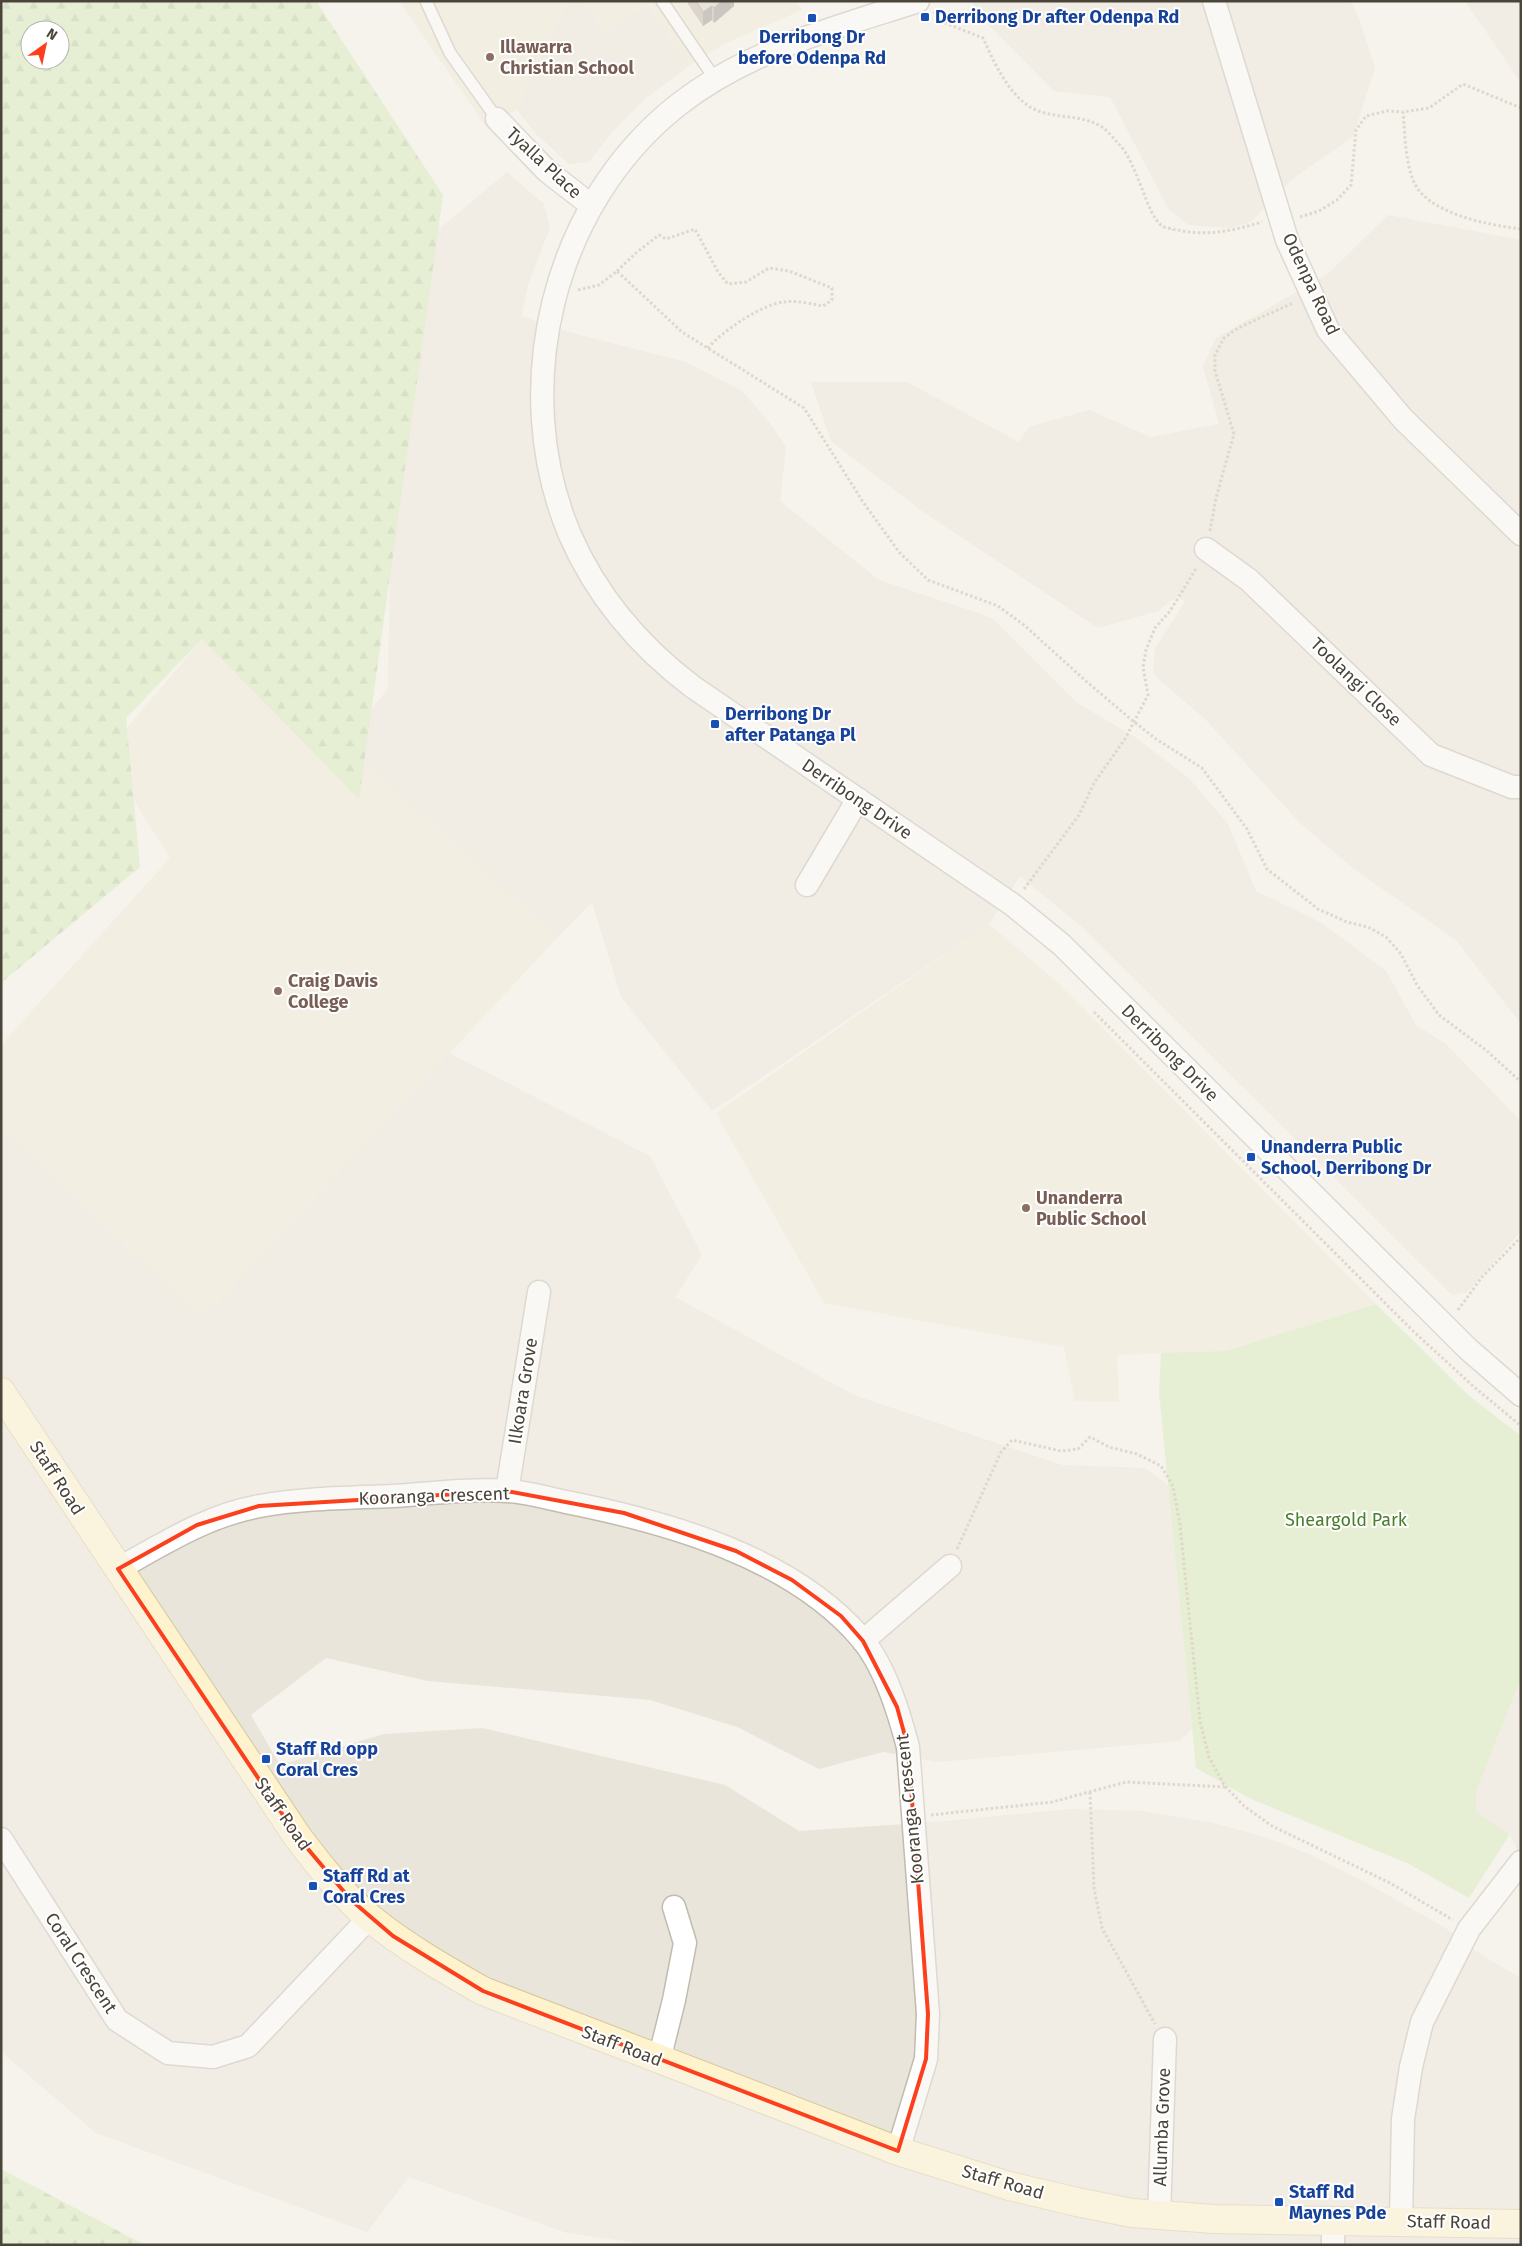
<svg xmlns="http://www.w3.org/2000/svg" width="1522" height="2246" font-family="'Fira Sans',sans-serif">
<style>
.residential{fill:#eae5da}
.education{fill:#efe8d6}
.green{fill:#d2eab5}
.forest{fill:url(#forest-firs);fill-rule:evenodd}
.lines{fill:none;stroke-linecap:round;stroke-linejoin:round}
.lane-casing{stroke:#c2bbae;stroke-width:14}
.street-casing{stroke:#c2bbae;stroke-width:25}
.secondary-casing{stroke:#d6c79b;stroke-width:30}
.path{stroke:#c4b79f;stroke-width:3;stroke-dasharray:2.5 2.5;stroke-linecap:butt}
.lane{stroke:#fff;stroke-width:11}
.street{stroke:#fff;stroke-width:22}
.secondary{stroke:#fff3cd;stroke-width:28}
.wall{fill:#bab2a6}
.shaded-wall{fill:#979187}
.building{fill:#d8cfc1;stroke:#979187}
.marked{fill:none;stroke:#fc3f1d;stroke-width:4;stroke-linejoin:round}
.transit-dot{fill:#1a4fb4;stroke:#fff;stroke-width:2}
.education-dot{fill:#8d6e63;stroke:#fff;stroke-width:2}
.labels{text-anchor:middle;stroke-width:4;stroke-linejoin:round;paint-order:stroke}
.transit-label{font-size:18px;font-weight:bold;fill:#164399;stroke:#fff;text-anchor:start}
.education-label{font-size:18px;font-weight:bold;fill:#785e54;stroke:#fff;text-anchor:start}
.street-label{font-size:18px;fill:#4b4439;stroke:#fff}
.park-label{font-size:18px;fill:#4a7f2a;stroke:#fff}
</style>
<defs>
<pattern id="forest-firs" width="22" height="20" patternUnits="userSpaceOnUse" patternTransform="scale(1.25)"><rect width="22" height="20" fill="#d2eab5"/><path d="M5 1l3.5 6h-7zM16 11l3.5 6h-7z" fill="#b6ca9c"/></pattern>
</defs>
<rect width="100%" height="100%" fill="#f6f3ec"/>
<path class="residential" d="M567 1H581L607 33 646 4 690 65 645 99 613 131 589 162 569 164 537 135 517 110Z
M973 1H1350L1358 15 1375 68 1353 137 1292 179 1251 222 1230 228 1188 225 1168 208 1110 97 1054 91 975 11Z
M1465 1H1521V83Z
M507 172 544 204 550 228 529 282 521 316 576 334 686 362 742 391 770 423 786 447 780 501 879 580 992 618 1077 703 1135 737 1190 779 1228 824 1256 891 1320 922 1386 971 1416 1025 1446 1044 1521 1121V1231L1467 1292 1452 1295 1081 926 1020 876 989 924 712 1111 621 997 592 902 557 938 343 742 388 689 395 266Z
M1388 215 1521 240V1024L1456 940 1355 870 1299 822 1206 720 1153 674 1155 648 1185 602 1177 596 1158 611 1098 628 919 509 831 441 811 382H907L1019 442 1029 427 1089 410 1151 437 1219 424 1203 366 1216 338 1328 274Z
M449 1053 650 1156 702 1255 675 1297 854 1395 1062 1465 1145 1468 1168 1485 1192 1729 1179 1741 938 1762 883 1752 819 1769 737 1727 650 1700 428 1681 326 1658 251 1715 280 1765 384 1734 482 1728 725 1785 799 1831 936 1822 1071 1809 1142 1811 1213 1823 1265 1837 1311 1855 1363 1881 1444 1927 1483 1956 1521 1978V2245H651L567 2233 409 2177 367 2232 96 2133 1 2052V1128L197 1312 217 1303Z
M1521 1678V1858L1510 1834 1476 1812V1791Z"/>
<path class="education" d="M399 1H567L517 110 485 125Z
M581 1H796L802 10 726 43 690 65 646 4 607 33Z
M215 624 557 938 217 1303 197 1312 1 1128V1045L170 858 105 754Z
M989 924 1057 982 1376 1304 1226 1351 1117 1355 1119 1402 1075 1401 1064 1347 824 1303 716 1113Z"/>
<path class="green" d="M1376 1304 1467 1394 1521 1436V1678L1476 1791V1812L1510 1834 1469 1898 1409 1864 1249 1798 1196 1768 1159 1392 1161 1353 1226 1351Z"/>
<path class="forest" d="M1 1H316L443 195 359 799 202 639 126 718 140 867 1 983ZM30 30H60V60H30Z
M1 2169 145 2245H1Z"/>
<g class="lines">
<defs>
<path id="lane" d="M426 1 450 53 497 119
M662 1 715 79"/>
<path id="street" d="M918 1C835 28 748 50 678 105 552 204 508 389 570 535 597 597 640 647 693 687L1013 905 1062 945 1468 1349 1521 1395
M1214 1 1287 240 1328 330 1403 419 1521 534
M497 119 547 171 592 206
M1206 549 1249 580 1431 755 1512 787H1521
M807 885 858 799
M507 1491 539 1292
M118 1569C163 1544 208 1515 260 1506 303 1498 349 1498 393 1496 427 1494 474 1488 507 1491 527 1492 547 1498 566 1502 667 1522 792 1557 861 1638 885 1666 899 1713 908 1747L928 2014 926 2059 898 2151
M863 1641 950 1566
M1 1839 117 2020 168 2053 213 2057 248 2046 369 1918
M659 2060 674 2000 685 1943 674 1907
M1159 2216 1165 2039
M1333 2221V2245
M1401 2221 1403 2119 1411 2067 1422 2022 1469 1929 1521 1862"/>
<path id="secondary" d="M1 1392 297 1836C319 1865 342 1895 371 1919 406 1947 444 1969 483 1991L898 2151 1009 2186 1077 2202 1132 2213 1215 2219 1521 2224"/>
</defs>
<use href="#lane" class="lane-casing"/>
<use href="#street" class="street-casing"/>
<use href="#secondary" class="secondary-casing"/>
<path class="path" d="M934 12 945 23 983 38C994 62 1007 92 1030 107 1052 120 1080 113 1102 127 1108 131 1113 138 1118 143 1138 163 1146 214 1162 226 1165 228 1170 228 1173 229 1204 237 1233 231 1262 222
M1521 108 1463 84 1429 108 1403 112C1405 134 1405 159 1413 180 1426 214 1489 225 1521 229
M1300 217 1319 211 1337 200 1351 185 1356 130 1366 116 1387 111 1403 112
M617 271 637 252 659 235 666 239 695 229 718 272 728 284 746 282 769 268 789 271 832 288V300L823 306C811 304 797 300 784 302 762 304 721 332 707 349
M578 290 599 285 617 271 682 332 804 408 863 502 899 552 928 580 998 606 1024 625 1087 682 1133 721 1156 739 1202 768 1247 829 1267 869 1318 909 1347 922 1368 927 1386 937 1401 954 1417 985 1439 1015 1487 1051 1521 1082
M1210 531 1216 498 1234 434 1215 371V355L1224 338 1238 328 1293 303
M1024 889 1079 815 1094 783 1125 739 1148 695 1143 667 1146 650 1155 628 1170 611 1197 567
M1094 1012 1413 1331 1473 1386 1521 1426
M1458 1310 1482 1277 1521 1237
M957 1549 1001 1452 1012 1440 1061 1451 1078 1449 1090 1437 1109 1447 1137 1454 1161 1466 1173 1486 1180 1525 1200 1721 1209 1757 1224 1785 1244 1806 1272 1826 1390 1883 1453 1920
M1090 1792 1094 1888 1102 1928 1155 2024
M931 1815 1052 1802 1126 1782 1226 1787"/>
<use href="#lane" class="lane"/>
<use href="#street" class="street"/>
<use href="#secondary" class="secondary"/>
</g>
<path class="wall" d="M688 1H734V6L714 23 712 20 703 26 688 4Z"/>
<path class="shaded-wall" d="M722 1H734V6L714 23V8Z
M712 6V20L703 26V12Z"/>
<path class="building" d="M696 1H722L714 8 712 6 703 12Z"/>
<path d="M0 0H1522V2246H0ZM507 1491 624 1513 736 1551 792 1580 841 1616 863 1641 897 1707 908 1747 928 2014 926 2059 898 2151 483 1991 393 1936 351 1900 297 1836 118 1569 197 1525 259 1506Z" fill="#f6f3ec" fill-opacity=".55" fill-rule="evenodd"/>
<path class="marked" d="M507 1491 624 1513 736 1551 792 1580 841 1616 863 1641 897 1707 908 1747 928 2014 926 2059 898 2151 483 1991 393 1936 351 1900 297 1836 118 1569 197 1525 259 1506Z"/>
<g class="transit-dot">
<rect x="920" y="12" width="10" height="10" rx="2.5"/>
<rect x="807" y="13" width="10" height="10" rx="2.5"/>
<rect x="710" y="719" width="10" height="10" rx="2.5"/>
<rect x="1246" y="1152" width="10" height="10" rx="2.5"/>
<rect x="261" y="1754" width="10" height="10" rx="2.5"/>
<rect x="308" y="1881" width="10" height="10" rx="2.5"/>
<rect x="1274" y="2197" width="10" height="10" rx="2.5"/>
</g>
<g class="education-dot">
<circle cx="490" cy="57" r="5"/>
<circle cx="278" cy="991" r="5"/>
<circle cx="1026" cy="1208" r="5"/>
</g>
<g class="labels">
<g class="transit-label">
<text x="935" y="23">Derribong Dr after Odenpa Rd</text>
<text x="812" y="43" text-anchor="middle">Derribong Dr<tspan x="812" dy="21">before Odenpa Rd</tspan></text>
<text x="725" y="720">Derribong Dr<tspan x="725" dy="21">after Patanga Pl</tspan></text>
<text x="1261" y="1153">Unanderra Public<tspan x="1261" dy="21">School, Derribong Dr</tspan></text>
<text x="276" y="1755">Staff Rd opp<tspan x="276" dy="21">Coral Cres</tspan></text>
<text x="323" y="1882">Staff Rd at<tspan x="323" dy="21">Coral Cres</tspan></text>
<text x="1289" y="2198">Staff Rd<tspan x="1289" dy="21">Maynes Pde</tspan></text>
</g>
<g class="education-label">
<text x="500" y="53">Illawarra<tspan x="500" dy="21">Christian School</tspan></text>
<text x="288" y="987">Craig Davis<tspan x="288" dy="21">College</tspan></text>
<text x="1036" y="1204">Unanderra<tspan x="1036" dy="21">Public School</tspan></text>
</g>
<g class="street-label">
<text transform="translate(544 163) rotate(43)" y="6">Tyalla Place</text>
<text transform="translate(1311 284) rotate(65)" y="6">Odenpa Road</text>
<text transform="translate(1356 682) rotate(44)" y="6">Toolangi Close</text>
<text transform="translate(857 799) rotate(34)" y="6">Derribong Drive</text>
<text transform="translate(1170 1053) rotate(45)" y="6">Derribong Drive</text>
<text transform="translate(523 1391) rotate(-81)" y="6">Ilkoara Grove</text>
<text transform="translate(57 1478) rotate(57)" y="6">Staff Road</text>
<text transform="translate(434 1496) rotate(-2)" y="6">Kooranga Crescent</text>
<text transform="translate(910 1809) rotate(-96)" y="6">Kooranga Crescent</text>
<text transform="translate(283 1814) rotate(55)" y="6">Staff Road</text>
<text transform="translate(81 1963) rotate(57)" y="6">Coral Crescent</text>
<text transform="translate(622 2046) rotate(21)" y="6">Staff Road</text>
<text transform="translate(1162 2127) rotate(-88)" y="6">Allumba Grove</text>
<text transform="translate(1003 2182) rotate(16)" y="6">Staff Road</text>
<text transform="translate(1449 2222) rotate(1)" y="6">Staff Road</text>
</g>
<g class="park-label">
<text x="1346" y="1526">Sheargold Park</text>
</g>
</g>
<rect width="1522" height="2246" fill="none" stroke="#4b4439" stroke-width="5"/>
<g transform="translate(45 45) rotate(33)"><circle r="24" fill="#ffffff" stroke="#b7b4b0"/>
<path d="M0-4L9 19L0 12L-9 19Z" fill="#fc3f1d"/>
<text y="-8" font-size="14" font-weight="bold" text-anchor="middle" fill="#4b4439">N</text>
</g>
</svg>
